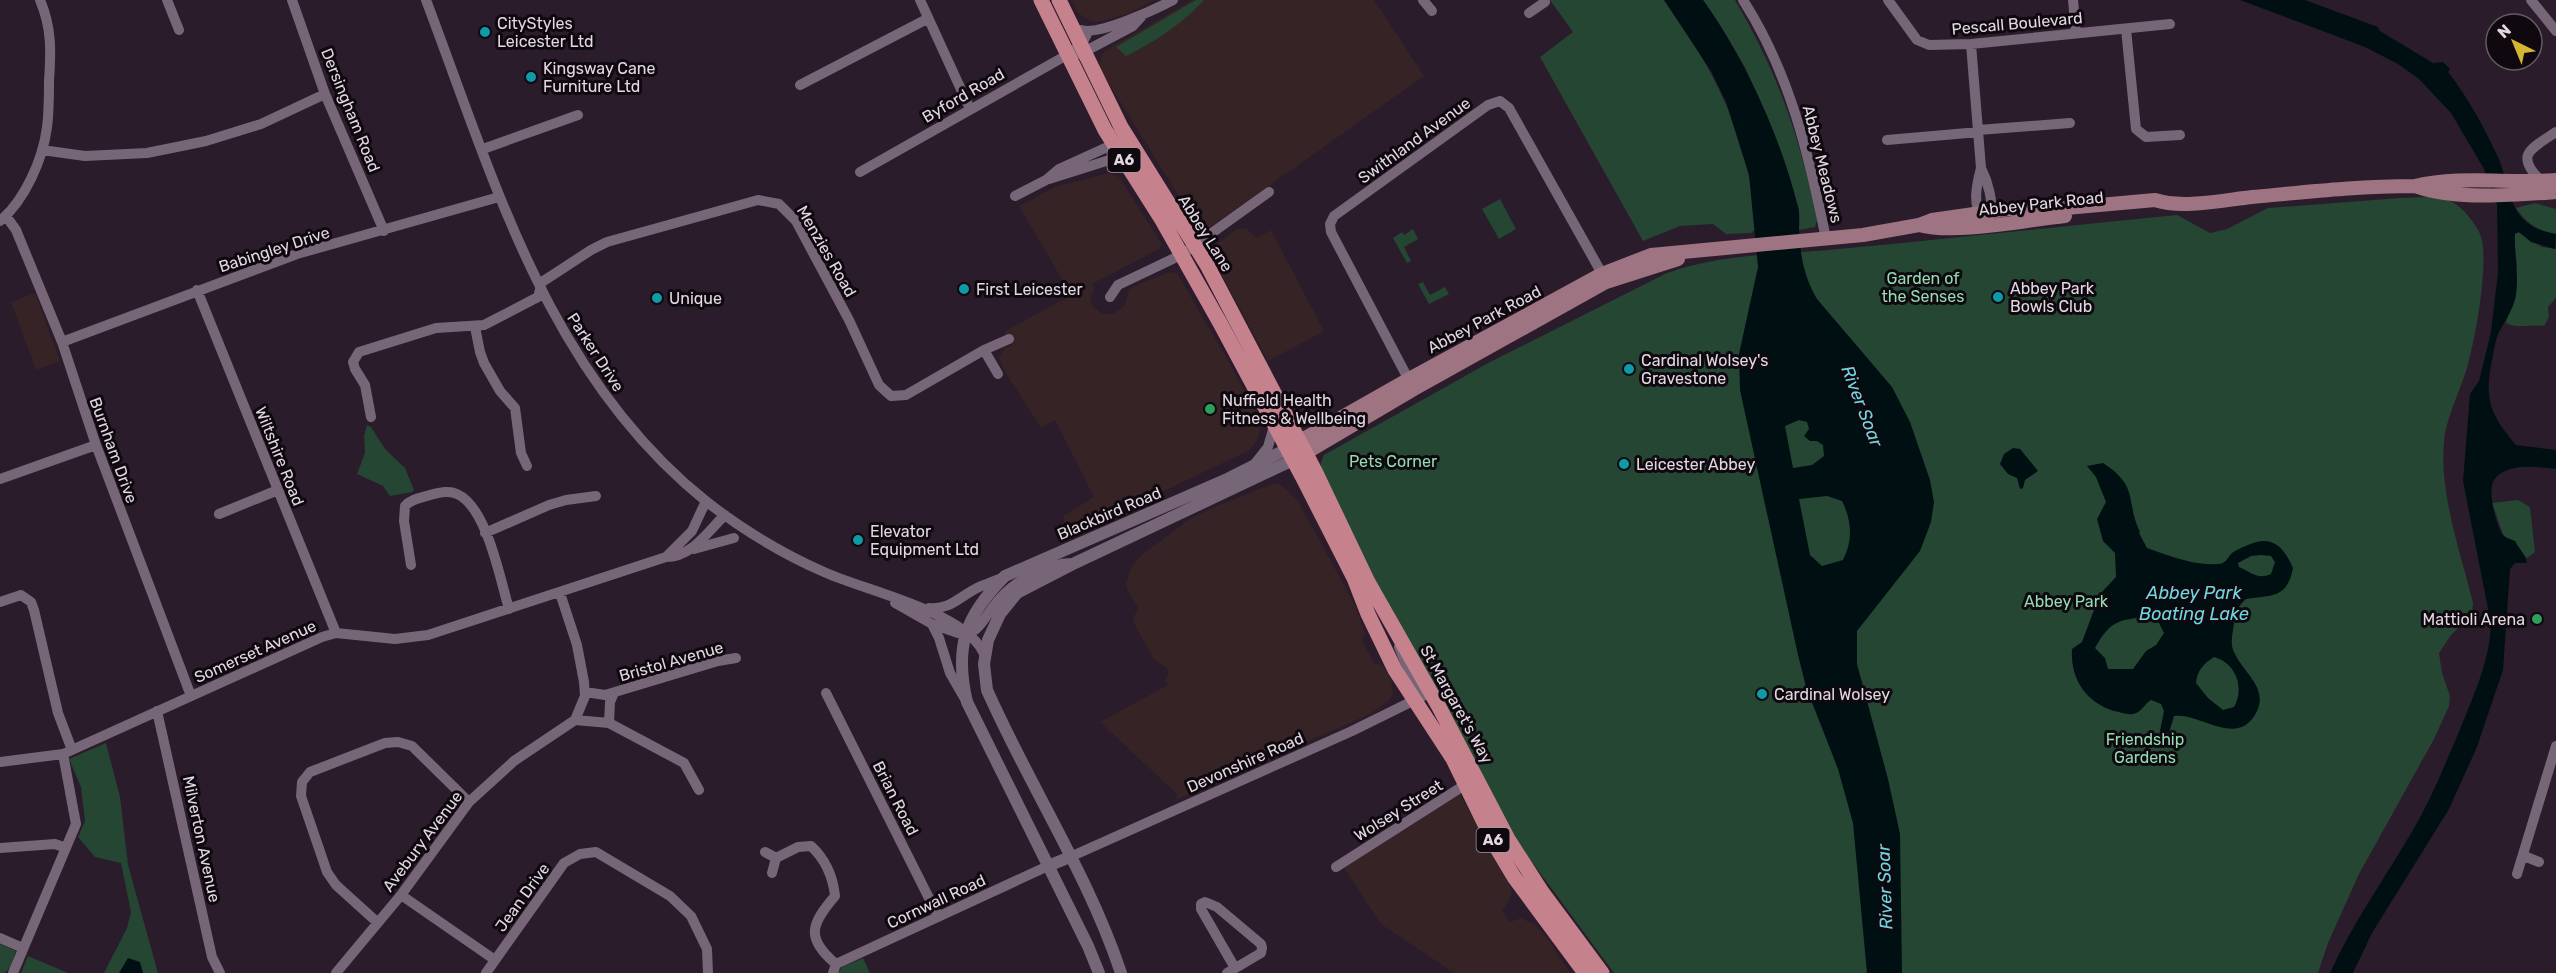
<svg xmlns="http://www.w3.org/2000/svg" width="2556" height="973" font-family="Rubik,sans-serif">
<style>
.commercial{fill:#362325}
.green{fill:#244633}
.water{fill:#001012;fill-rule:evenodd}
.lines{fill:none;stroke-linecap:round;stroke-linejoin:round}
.minor{stroke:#776678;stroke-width:10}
.tertiary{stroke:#776678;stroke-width:12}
.secondary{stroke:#9e7482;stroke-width:14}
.primary{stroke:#c5818c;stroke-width:15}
.culture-dot{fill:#0f9aa8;stroke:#0f090f;stroke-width:2}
.leisure-dot{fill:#2e9e5b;stroke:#0f090f;stroke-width:2}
.labels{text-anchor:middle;stroke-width:6;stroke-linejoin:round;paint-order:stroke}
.shield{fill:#0f090f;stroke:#a29aa3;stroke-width:1.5}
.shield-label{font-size:15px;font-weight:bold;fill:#e1d8e2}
.poi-label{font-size:16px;fill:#e1d8e2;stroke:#0f090f;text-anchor:start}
.street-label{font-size:16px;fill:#e1d8e2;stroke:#0f090f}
.park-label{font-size:16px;fill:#92ddb2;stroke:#0f090f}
.water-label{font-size:18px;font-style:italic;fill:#70d6e0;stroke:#0f090f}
</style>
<rect width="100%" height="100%" fill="#2a1c2b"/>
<path class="commercial" d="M1071 0H1154L1128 14 1096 22 1090 21 1078 13Z
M1192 0H1374L1424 76 1202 233 1099 68 1101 56 1106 50Z
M1108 173 1119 177 1162 244 1159 249 1092 284 1094 289 1090 300 1092 305 1102 314H1113L1125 305 1129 290 1134 286 1170 272 1177 273 1229 362 1258 417 1260 430 1257 440 1250 450 1069 536 1063 516 1094 497 1055 420 1041 428 1004 370 999 357 1005 348 1012 345 1004 332 1071 295 1019 206 1055 187Z
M1246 228 1257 238 1271 230 1324 331 1268 361 1211 255 1214 246 1237 229Z
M35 293 60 361 36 370 11 302Z
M1275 483 1281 485 1298 501 1356 607 1365 634 1362 640 1374 663 1383 666 1391 679 1393 693 1389 701 1370 714 1176 800 1177 794 1100 722 1168 685 1166 681 1169 670 1153 658 1134 623 1133 617 1139 609 1128 592 1126 585 1129 573 1133 564 1143 554 1190 519 1217 506Z
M1460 794 1512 890 1509 901 1502 910 1510 922 1521 918 1536 925 1548 939 1570 973H1454L1381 924 1344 868Z"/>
<path class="green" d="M1196 0H1204C1182 24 1155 42 1126 56L1116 47Z
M1550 0H1664C1716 72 1750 138 1756 229L1751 233 1726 234 1713 224 1680 226 1643 241 1540 57 1573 32Z
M1703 0H1735C1778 73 1800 137 1817 220L1815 227 1799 230V210L1778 145 1745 67Z
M2400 198C2417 198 2439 194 2454 203 2464 209 2475 223 2480 234 2490 256 2476 335 2469 360 2463 386 2446 416 2444 442 2439 493 2461 554 2473 603L2472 615 2451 635 2439 653 2442 673 2450 696 2449 706 2434 739 2359 874 2328 943 2318 973H1614L1518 843 1379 589 1321 470V462L1324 455 1490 362 1667 273C1723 253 1780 255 1838 249 1951 239 2064 226 2177 215L2210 233 2227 229 2268 208Z
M1500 199 1516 229 1499 239 1482 209Z
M2535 203 2556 209V234C2538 231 2526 223 2516 208Z
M1413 229 1418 239 1404 247 1411 261 1407 263 1393 238 1402 232 1404 235Z
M2516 231 2542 247 2556 249V298L2548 307 2549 317 2544 326C2532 324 2517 329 2506 323L2517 266 2514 237Z
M1423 282 1430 295 1445 287 1449 294 1429 304 1418 284Z
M367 425 371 427 385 449 405 468 414 490 412 492 390 496 383 486 357 474 365 453 364 436Z
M2518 500 2530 507 2535 552 2527 558 2518 549 2515 541 2504 537 2492 503Z
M106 743 120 797 128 865 158 973H104L127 928 131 912 121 863 95 857 78 837 85 821 81 787 69 759Z
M0 944 16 951 11 966 5 973H0Z
M28 956 68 973H21Z
M863 958 870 973H838L842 967Z"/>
<path class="water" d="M1664 0H1703C1745 58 1781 138 1798 207 1800 214 1799 222 1799 229 1800 255 1804 277 1817 299L1892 387 1910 422 1930 480 1934 502 1931 522 1920 551 1857 631V664L1888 779 1900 834 1902 973H1867L1853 823 1838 769 1806 687 1798 655 1740 390 1739 354 1758 267 1749 175 1726 102 1711 71ZM1799 420 1807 422 1809 429 1804 436 1810 441H1817L1823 445 1824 456 1812 465 1793 468 1785 426ZM1827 496 1842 501C1852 521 1853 541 1843 560L1822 566 1810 555 1799 499Z
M2240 0H2305L2378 27 2380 31 2433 63 2443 62 2450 69 2448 72C2467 96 2484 127 2497 155 2507 176 2507 201 2523 219 2532 228 2544 232 2556 234L2555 249 2531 242 2519 232 2515 234C2514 254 2519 274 2516 295 2514 308 2505 321 2499 332 2495 340 2494 351 2492 360 2484 399 2490 414 2516 445L2556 450V469C2537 467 2507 462 2494 480 2487 489 2496 526 2503 535 2506 538 2510 539 2515 541 2519 549 2526 555 2527 563H2515L2510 569 2503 670 2477 747 2449 809 2372 933 2353 973H2330C2353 922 2385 878 2413 830 2434 794 2449 755 2465 717 2477 688 2490 656 2491 624L2463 481 2470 394 2479 381 2491 332 2498 272 2497 205 2484 169 2451 113 2419 79 2398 64 2365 47Z
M2013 448 2020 449 2038 471 2025 480 2023 488 2020 489 2017 478 2008 474 2000 464 2004 454Z
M2103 463C2140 487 2125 501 2140 532L2139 533 2147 548C2169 556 2195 566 2218 564 2226 564 2227 558 2232 553 2236 550 2243 547 2248 545 2272 534 2284 547 2293 568 2287 599 2272 595 2246 599 2239 605 2234 613 2234 623 2233 633 2229 644 2235 654 2244 673 2268 688 2257 711 2238 750 2201 712 2174 716L2169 733 2160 731 2164 711 2161 704 2151 700C2144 704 2141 713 2133 714 2127 715 2120 712 2114 711 2085 702 2070 678 2072 649L2082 642 2100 594 2116 577 2115 553 2103 541 2097 519 2106 502 2096 477 2087 466ZM2261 555 2271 556 2275 562 2271 574C2257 580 2251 572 2239 567L2238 563 2251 556ZM2149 617 2159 623 2164 633 2156 645 2146 651 2133 669H2108L2105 658 2095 648C2110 621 2119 619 2149 617ZM2214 657C2236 663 2245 688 2234 707L2223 710 2208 698 2196 683C2197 671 2203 664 2214 657Z
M128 958 140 962 143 973H119Z"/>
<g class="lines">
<path class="minor" d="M167 0 179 30
M292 0 325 94 384 231
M426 0C495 182 548 375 707 502 743 530 783 554 824 572 865 591 972 613 985 657
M920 0 970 109
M1423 0 1432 11
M1743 0C1790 73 1809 155 1826 239
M1888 0 1917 40 1929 45 1971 44 2170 24
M2073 0 2076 33
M2531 0 2556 31
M1529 13 1545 2
M2126 29 2136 129 2146 137 2180 135
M1081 30C1098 36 1156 9 1173 0
M1971 44 1981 168C1977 183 1972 204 1982 218
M1080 54 1133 26 1142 16
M800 85 927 19
M1978 130 2070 123
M1887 140 1979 132
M483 149 578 115
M42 150 85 156 147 153 206 141 261 124 325 94
M1981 168C1987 180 1995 203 1989 217
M860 172 1067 55 1082 44 1088 32
M1049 179 1122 156 1121 149
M2541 181C2514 154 2531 149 2556 132
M1015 196 1046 180 1059 169 1114 144 1120 147
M6 216 16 230 62 342 96 445 191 696
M0 221C25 200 43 159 47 127 49 112 49 96 49 81 51 52 52 28 40 0
M197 290 336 633
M1110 297 1118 285 1181 255 1269 192
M475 327 480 352 484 363 500 391 515 408 521 453 527 466
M62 342 297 254 499 197
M984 350 998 374
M1412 386 1331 232 1330 224 1334 216 1488 105 1500 101 1509 108 1605 279
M371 417 365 385 355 369 353 362 359 352 436 328 484 325 538 297 542 282 591 250 607 242 758 200 779 204 796 221 849 320 879 385 891 396 906 395 984 350 1009 339
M1253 466 1268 447 1274 426
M0 479 96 445
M219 514 278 490
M485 533 549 505 566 500 596 496
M694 549 734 538
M666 557 692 531 706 501
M411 565 404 521 405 506C411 499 421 498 430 495 439 493 448 490 457 494 487 507 500 579 509 609
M0 602 21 595 31 602 34 610 58 713 72 750
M895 603 932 624 939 638 950 673 965 699
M929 608C950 610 959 597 977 588 985 584 995 581 1004 577
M932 624 958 633 975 630C983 623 987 615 993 607 1010 583 1045 562 1075 563
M1399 647 1417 692 1414 699
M585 692 605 695 718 661 736 658
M826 693 938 916
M157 711 212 957 220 973
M575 720 609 723 684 763 699 790
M609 723 610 702 614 693
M0 762 63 754 322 637 336 633 395 639 428 635 666 557C692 557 707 532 725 515
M0 848 55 844 66 848
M765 852 776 858 772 873
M2524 856 2539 862
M1070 857 1352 731 1431 692
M776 858 798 847 811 846C825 859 833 877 835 896 811 924 805 938 836 964L833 973
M1336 867 1471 781
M2517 874 2556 746
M401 895 495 960
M378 923 336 885 327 872 301 796 302 782 310 772 385 743 398 742 412 746 469 802
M0 938 23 948
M836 964 1048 866
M13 973 76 824 63 754
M336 973 401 895 469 802 514 761 575 720 585 696 584 682 577 645 560 593
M486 973 564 863 580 854 596 852 670 896 691 916 707 949 708 973
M1227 973 1261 953 1262 948 1261 944 1217 907 1205 902 1201 904V909L1235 968"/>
<path class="tertiary" d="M1048 866 1070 857
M1099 973 1088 946 967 702C954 647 965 616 1005 576L1225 480 1287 449
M1121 973C1088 874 1029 785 987 690L984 664 988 640 1000 614 1017 593 1075 563 1293 460"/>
<path class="secondary" d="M2418 187C2457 200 2515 195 2556 192
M1919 225C1955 235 2026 220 2065 216
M1291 446 1409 379 1602 274 1651 255 1863 235 1919 225 1932 220 2009 209 2066 208 2155 200C2182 209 2224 200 2252 197 2306 192 2360 186 2415 186 2461 175 2509 184 2556 180
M1297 458 1414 389 1606 282 1678 259"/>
<path class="primary" d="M1041 0 1105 130 1162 220 1220 323 1303 478 1354 578 1368 614 1395 670 1453 759 1495 845 1514 877 1585 973
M1059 0 1121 127 1207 265 1315 471 1368 582 1439 707 1508 839 1542 892 1602 973"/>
</g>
<g class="culture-dot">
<circle cx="485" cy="32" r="6"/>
<circle cx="531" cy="77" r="6"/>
<circle cx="964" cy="289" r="6"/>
<circle cx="1998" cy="297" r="6"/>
<circle cx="657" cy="298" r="6"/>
<circle cx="1629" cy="369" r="6"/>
<circle cx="1624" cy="464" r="6"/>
<circle cx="858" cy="540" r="6"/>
<circle cx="1762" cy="694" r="6"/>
</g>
<g class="leisure-dot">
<circle cx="1210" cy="409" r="6"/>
<circle cx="2537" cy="619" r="6"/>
</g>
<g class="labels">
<g class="shield">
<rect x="1107.5" y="148" width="33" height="24" rx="4.5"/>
<rect x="1476.5" y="828" width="33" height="24" rx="4.5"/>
</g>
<g class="shield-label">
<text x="1124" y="165">A6</text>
<text x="1493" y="845">A6</text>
</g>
<g class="poi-label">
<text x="497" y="29">CityStyles<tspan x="497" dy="18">Leicester Ltd</tspan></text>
<text x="543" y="74">Kingsway Cane<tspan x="543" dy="18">Furniture Ltd</tspan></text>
<text x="2010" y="294">Abbey Park<tspan x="2010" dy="18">Bowls Club</tspan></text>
<text x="976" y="295">First Leicester</text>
<text x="669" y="304">Unique</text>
<text x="1641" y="366">Cardinal Wolsey's<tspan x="1641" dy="18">Gravestone</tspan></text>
<text x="1222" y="406">Nuffield Health<tspan x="1222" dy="18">Fitness &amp; Wellbeing</tspan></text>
<text x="1636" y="470">Leicester Abbey</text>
<text x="870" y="537">Elevator<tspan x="870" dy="18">Equipment Ltd</tspan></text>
<text x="2525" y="625" text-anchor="end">Mattioli Arena</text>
<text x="1774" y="700">Cardinal Wolsey</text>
</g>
<g class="street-label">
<text transform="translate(2017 23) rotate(-5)" y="6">Pescall Boulevard</text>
<text transform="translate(963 95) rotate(-30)" y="6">Byford Road</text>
<text transform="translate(351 110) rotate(68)" y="6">Dersingham Road</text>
<text transform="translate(1414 140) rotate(-36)" y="6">Swithland Avenue</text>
<text transform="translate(1823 164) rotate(76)" y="6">Abbey Meadows</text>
<text transform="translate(2041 203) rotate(-6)" y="6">Abbey Park Road</text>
<text transform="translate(1206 233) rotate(58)" y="6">Abbey Lane</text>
<text transform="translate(274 249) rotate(-18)" y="6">Babingley Drive</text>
<text transform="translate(827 251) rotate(60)" y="6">Menzies Road</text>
<text transform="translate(1484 319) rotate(-28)" y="6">Abbey Park Road</text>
<text transform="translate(596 352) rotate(57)" y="6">Parker Drive</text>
<text transform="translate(114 450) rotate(70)" y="6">Burnham Drive</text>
<text transform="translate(280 456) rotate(68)" y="6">Wiltshire Road</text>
<text transform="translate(1109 513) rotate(-23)" y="6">Blackbird Road</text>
<text transform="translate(255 651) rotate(-24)" y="6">Somerset Avenue</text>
<text transform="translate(671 661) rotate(-16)" y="6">Bristol Avenue</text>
<text transform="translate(1457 704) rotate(61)" y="6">St Margaret's Way</text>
<text transform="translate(1245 762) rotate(-24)" y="6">Devonshire Road</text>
<text transform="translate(896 798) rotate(63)" y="6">Brian Road</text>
<text transform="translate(1398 810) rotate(-32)" y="6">Wolsey Street</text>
<text transform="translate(202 839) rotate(78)" y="6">Milverton Avenue</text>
<text transform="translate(422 841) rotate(-53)" y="6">Avebury Avenue</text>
<text transform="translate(522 897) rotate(-54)" y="6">Jean Drive</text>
<text transform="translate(936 901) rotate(-25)" y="6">Cornwall Road</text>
</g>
<g class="park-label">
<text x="1923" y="284">Garden of<tspan x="1923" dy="18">the Senses</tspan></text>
<text x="1393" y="467">Pets Corner</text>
<text x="2066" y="607">Abbey Park</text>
<text x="2145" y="745">Friendship<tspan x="2145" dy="18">Gardens</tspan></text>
</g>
<g class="water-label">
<text transform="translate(1862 406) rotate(69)" y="6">River Soar</text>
<text x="2194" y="599">Abbey Park<tspan x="2194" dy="21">Boating Lake</tspan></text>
<text transform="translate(1885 887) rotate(-92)" y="6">River Soar</text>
</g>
</g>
<g transform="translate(2514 42) rotate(317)"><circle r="28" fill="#0f090f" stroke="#635c63" stroke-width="1.5"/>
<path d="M0-4.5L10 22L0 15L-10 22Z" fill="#d5b534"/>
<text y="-9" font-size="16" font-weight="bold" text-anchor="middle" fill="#e1d8e2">N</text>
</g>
</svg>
